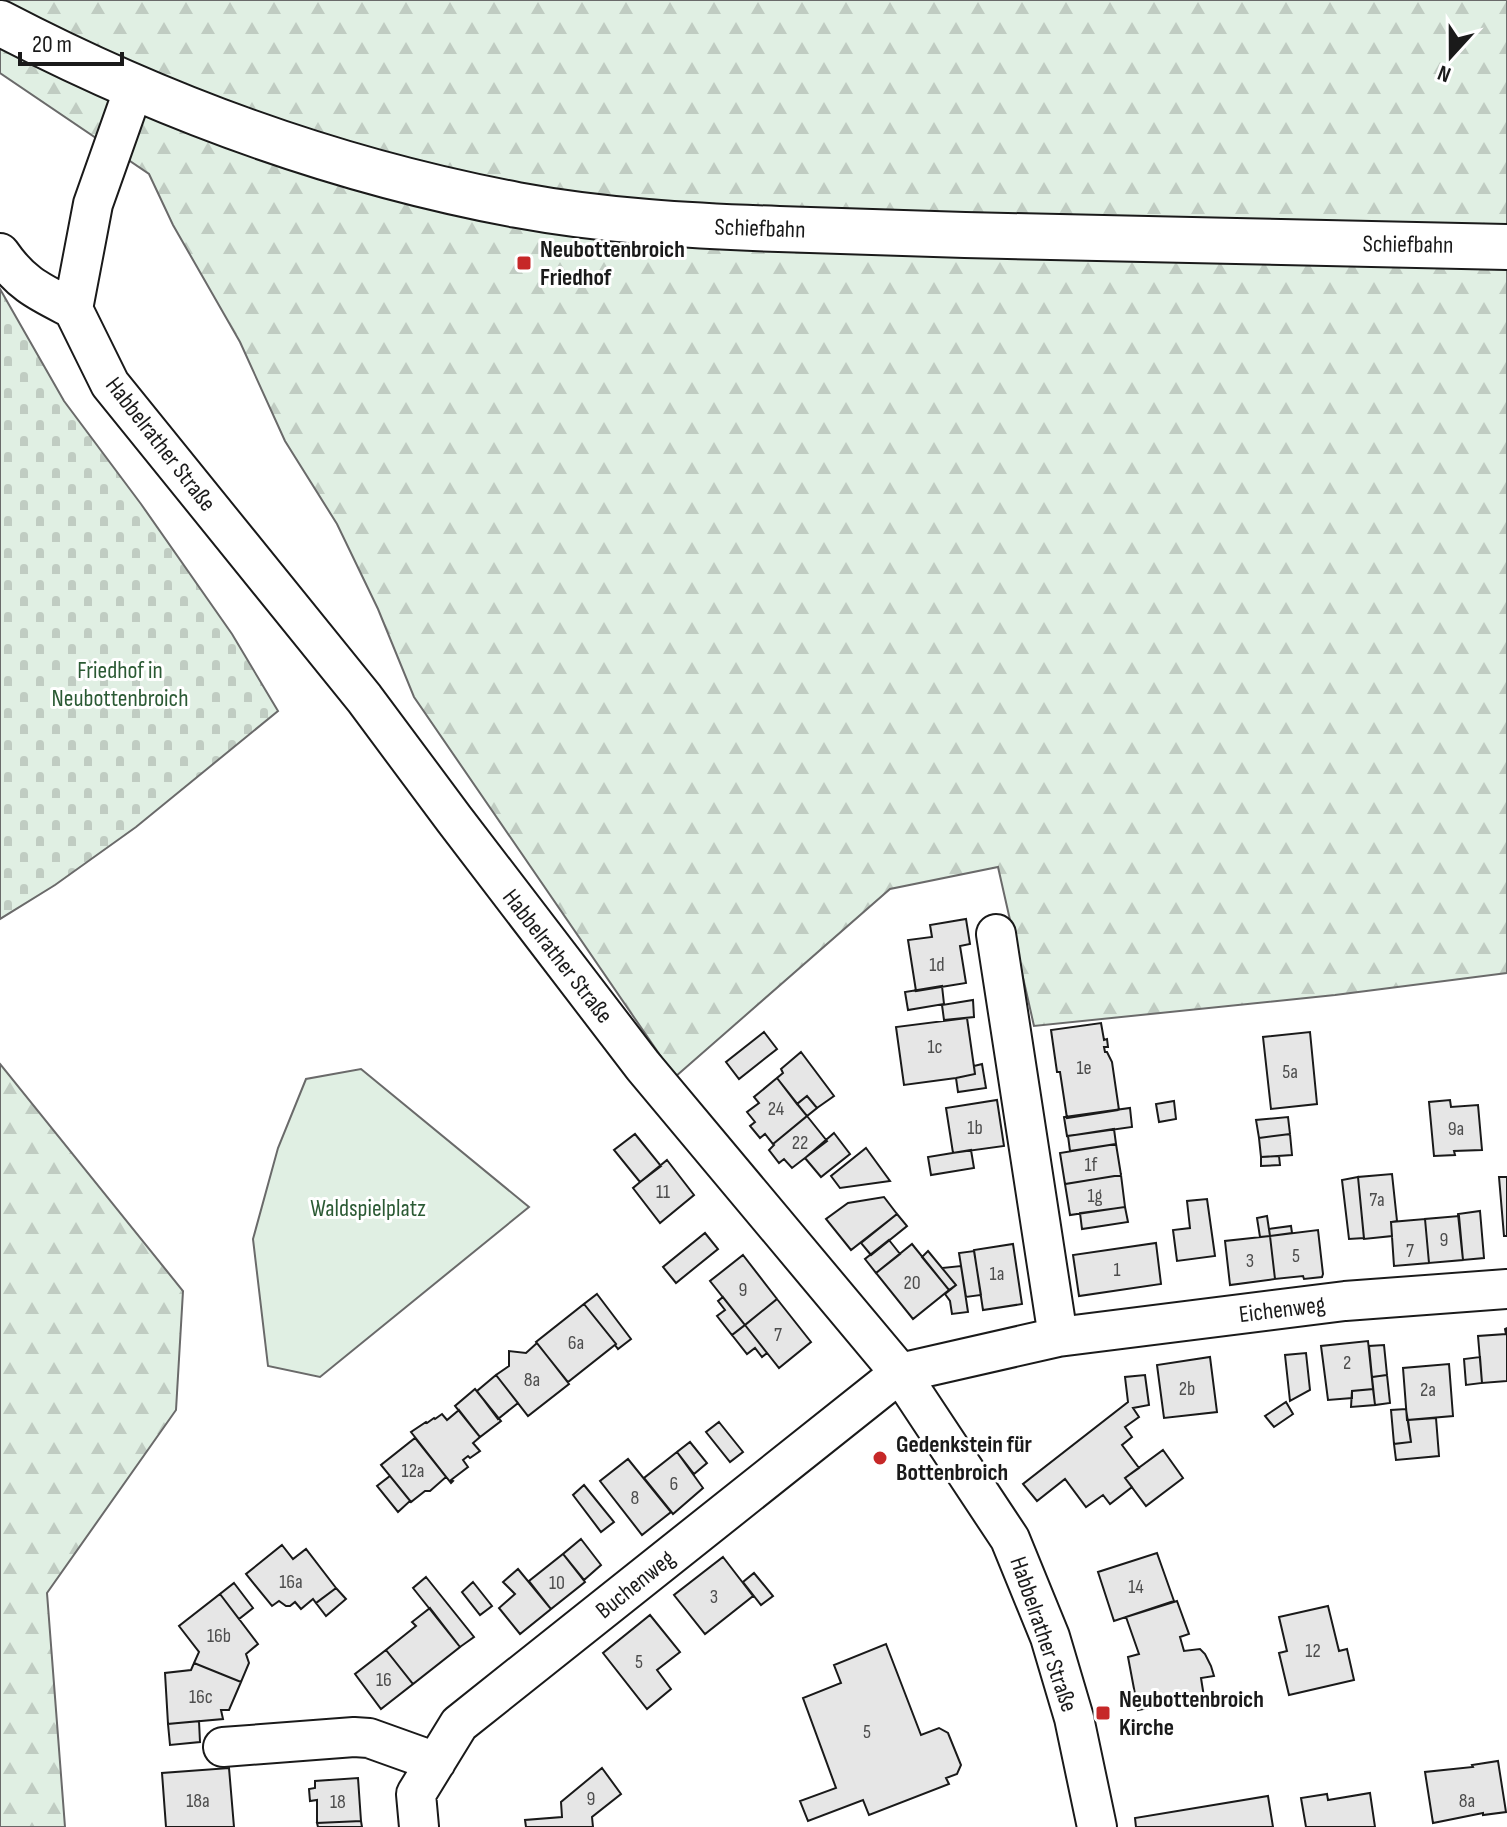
<svg xmlns="http://www.w3.org/2000/svg" width="1507" height="1827" font-family="'Sofia Sans Condensed',sans-serif">
<style>
.forest{fill:url(#forest-firs);stroke:#6a6a6a;stroke-width:2}
.cemetery{fill:url(#cemetery-stones);stroke:#6a6a6a;stroke-width:2}
.park{fill:#e0efe3;stroke:#6a6a6a;stroke-width:2}
.building{fill:#e6e6e6;stroke:#1a1a1a;stroke-width:2}
.lines{fill:none;stroke-linecap:round;stroke-linejoin:round}
.minor-casing{stroke:#1a1a1a;stroke-width:42}
.major-casing{stroke:#1a1a1a;stroke-width:48}
.minor{stroke:#fff;stroke-width:38}
.major{stroke:#fff;stroke-width:44}
.poi-dot{fill:#c62828;stroke:#fff;stroke-width:3}
.labels{text-anchor:middle;stroke-width:6;stroke-linejoin:round;paint-order:stroke}
.number-label{font-size:20px;fill:#4d4d4d}
.street-label{font-size:24px;fill:#1a1a1a;stroke:#fff}
.poi-label{font-size:24px;font-weight:bold;fill:#1a1a1a;stroke:#fff;text-anchor:start}
.park-label{font-size:24px;fill:#2b5a34;stroke:#fff}
</style>
<defs>
<pattern id="forest-firs" width="22" height="20" patternUnits="userSpaceOnUse" patternTransform="scale(2)"><rect width="22" height="20" fill="#e0efe3"/><path d="M5 1l3.5 6h-7zM16 11l3.5 6h-7z" fill="#c0ccc2"/></pattern>
<pattern id="cemetery-stones" width="16" height="16" patternUnits="userSpaceOnUse" patternTransform="scale(2)"><rect width="16" height="16" fill="#e0efe3"/><path d="M2 7V4a2 2 0 0 1 4 0v3zM10 15v-3a2 2 0 0 1 4 0v3z" fill="#c0ccc2"/></pattern>
</defs>
<rect width="100%" height="100%" fill="#fff"/>
<path class="forest" d="M0 0H1507V973L1335 995 1034 1026 998 867 890 889 675 1077 414 697 378 609 337 524 285 441 240 342 173 225 149 174 0 73Z
M0 1064 183 1291 176 1410 47 1593 65 1827H0Z"/>
<path class="cemetery" d="M0 289 64 401 141 504 232 634 278 711 136 827 55 885 0 919Z"/>
<path class="park" d="M361 1069 529 1207 320 1377 268 1366 253 1239 278 1148 306 1079Z"/>
<path class="building" d="M966 919 970 944 960 946 966 983 916 991 908 940 932 937 930 925Z
M942 986 944 1004 908 1010 905 992Z
M973 1000 974 1017 944 1020 942 1005Z
M967 1018 975 1074 956 1078 904 1085 896 1027Z
M1101 1023 1104 1040 1107 1039 1108 1047H1104L1105 1052H1107L1112 1062 1119 1110 1067 1118 1060 1072H1057L1051 1030Z
M764 1032 777 1049 739 1079 726 1062Z
M1310 1032 1317 1104 1271 1109 1263 1037Z
M801 1052 834 1096 817 1108 807 1096 797 1104 777 1078 783 1073 781 1069Z
M982 1064 986 1088 958 1092 956 1078 975 1074 974 1066Z
M777 1078 807 1116 773 1144 765 1134 760 1138 750 1126 755 1122 747 1112 759 1103 754 1097Z
M807 1096 817 1108 807 1116 797 1104Z
M997 1100 1004 1146 953 1153 946 1108Z
M1450 1100 1451 1107 1478 1105 1482 1150 1454 1151 1455 1155 1434 1156 1429 1102Z
M1174 1101 1176 1119 1159 1122 1156 1104Z
M1130 1108 1132 1127 1067 1136 1064 1117Z
M807 1116 827 1141 792 1168 784 1159 779 1163 769 1150 774 1145 773 1144Z
M1288 1117 1290 1134 1259 1138 1256 1120Z
M1114 1129 1116 1144 1070 1151 1068 1136Z
M834 1133 850 1154 821 1177 805 1158Z
M635 1134 661 1166 640 1182 614 1150Z
M1290 1134 1292 1155 1261 1157 1259 1138Z
M1116 1144 1121 1175 1065 1184 1060 1153Z
M866 1148 890 1181 840 1188 831 1176Z
M971 1150 974 1168 931 1175 928 1157Z
M1279 1156 1280 1165 1261 1166V1157Z
M667 1160 694 1195 660 1223 633 1188Z
M1392 1174 1397 1221 1391 1222 1392 1236 1364 1239 1358 1177Z
M1121 1175 1125 1207 1070 1215 1065 1184Z
M1358 1177 1364 1238 1349 1239 1342 1180Z
M1499 1177H1507V1236H1504Z
M884 1197 897 1214 851 1250 826 1219 848 1203Z
M1207 1199 1215 1256 1177 1261 1173 1230 1190 1228 1187 1201Z
M1125 1207 1128 1222 1082 1229 1080 1213Z
M1480 1211 1484 1258 1463 1260 1458 1214Z
M897 1214 907 1226 871 1255 861 1243Z
M1267 1216 1270 1236 1260 1237 1257 1218Z
M1459 1216 1463 1260 1429 1263 1425 1219Z
M1425 1219 1429 1263 1394 1266 1391 1222Z
M1291 1226 1292 1233 1270 1236 1269 1229Z
M1318 1230 1323 1274 1322 1277 1304 1279 1303 1276 1275 1279 1270 1236Z
M705 1233 718 1249 676 1283 663 1267Z
M1270 1236 1275 1279 1230 1285 1225 1241Z
M889 1240 900 1254 876 1273 865 1259Z
M1156 1243 1161 1284 1079 1296 1073 1255Z
M912 1244 949 1290 913 1319 876 1273Z
M1013 1244 1022 1304 983 1310 974 1250Z
M928 1251 956 1285 949 1290 922 1257Z
M974 1251 981 1295 966 1297 959 1253Z
M743 1255 777 1299 745 1325 710 1281Z
M961 1266 968 1312 952 1314 950 1301 945 1294 956 1285 942 1268Z
M597 1294 631 1339 618 1349 615 1345 616 1344 584 1304Z
M723 1297 745 1325 732 1335 717 1316 725 1310 718 1301Z
M777 1299 811 1342 779 1368 745 1325Z
M584 1304 616 1344 568 1382 536 1342Z
M745 1325 767 1353 762 1357 755 1348 747 1354 732 1335Z
M1507 1328V1381L1482 1383 1478 1336 1506 1334 1505 1329Z
M1368 1341 1373 1389 1352 1391V1398L1328 1400 1321 1346Z
M537 1343 569 1384 528 1416 496 1375 509 1366V1351L526 1353Z
M1384 1345 1387 1375 1372 1377 1369 1346Z
M1306 1353 1310 1390 1290 1401 1285 1355Z
M1210 1357 1217 1412 1164 1418 1157 1365Z
M1480 1357 1482 1383 1466 1385 1464 1359Z
M1449 1364 1453 1416 1407 1420 1403 1368Z
M496 1375 518 1403 498 1419 477 1391Z
M1145 1375 1149 1405 1133 1408 1139 1417 1125 1427 1132 1437 1122 1445 1139 1468 1125 1478 1132 1487 1110 1504 1103 1495 1086 1507 1065 1479 1037 1501 1023 1484 1128 1402 1125 1377Z
M1387 1375 1390 1403 1375 1405 1372 1377Z
M475 1389 501 1421 480 1437 455 1406Z
M1373 1389 1375 1405 1351 1407 1352 1391Z
M1286 1402 1293 1414 1274 1427 1265 1416Z
M1406 1409 1411 1442 1394 1444 1391 1410Z
M459 1410 480 1437 473 1443 480 1451 470 1458 468 1456 463 1460 468 1467 451 1480 453 1481 451 1483 411 1432 426 1422 427 1423 434 1418 435 1419 442 1414 447 1420Z
M1436 1418 1439 1456 1396 1460 1394 1444 1411 1442 1408 1420Z
M719 1422 743 1452 730 1462 706 1432Z
M415 1438 446 1477 430 1491H425L411 1502 381 1465Z
M690 1442 707 1463 694 1474 677 1452Z
M1163 1450 1183 1478 1146 1506 1125 1478Z
M677 1452 703 1488 673 1514 644 1478Z
M628 1459 671 1512 642 1535 600 1481Z
M390 1476 410 1501 398 1512 377 1486Z
M584 1485 614 1522 601 1532 573 1495Z
M581 1539 601 1565 584 1580 563 1554Z
M282 1545 293 1559 306 1549 336 1588 316 1603 313 1599 301 1609 295 1602 290 1606H286L279 1601 272 1606 246 1574Z
M1157 1553 1174 1601 1114 1621 1098 1572Z
M563 1554 585 1582 551 1609 529 1581Z
M723 1557 753 1596 705 1634 674 1595Z
M518 1569 551 1609 520 1634 499 1608 515 1594 503 1582Z
M754 1573 773 1596 761 1605 743 1582Z
M426 1577 474 1637 460 1647 413 1588Z
M473 1582 492 1606 480 1615 462 1592Z
M234 1583 253 1608 239 1619 220 1594Z
M336 1588 346 1599 326 1616 316 1603Z
M220 1594 258 1644 246 1654 249 1663 241 1682 194 1663 199 1652 179 1626Z
M1177 1601 1189 1634 1180 1637 1184 1651 1200 1649 1205 1654 1211 1666 1214 1676 1201 1678 1204 1697 1138 1710 1128 1657 1139 1654 1126 1617Z
M1328 1606 1339 1651 1347 1649 1354 1680 1289 1695 1279 1653 1287 1651 1279 1617Z
M430 1608 460 1647 413 1684 386 1650 416 1626 412 1622Z
M650 1615 680 1652 657 1670 671 1689 647 1709 603 1653Z
M886 1644 921 1735 939 1728 948 1733 961 1765 957 1774 946 1778 949 1784 869 1815 863 1800 808 1821 800 1801 836 1788 803 1698 841 1683 834 1665Z
M386 1650 413 1684 381 1709 355 1674Z
M194 1663 241 1682 229 1710H221L223 1719 168 1724 165 1673 191 1670Z
M199 1721 200 1742 170 1745 168 1724Z
M1498 1761 1506 1812 1483 1815V1813L1433 1823 1425 1772 1473 1767 1472 1765Z
M229 1768 234 1827H166L162 1773Z
M602 1768 621 1794 592 1817 593 1827H526L525 1820 562 1817 561 1802Z
M358 1778 361 1821 317 1823V1800L310 1801 309 1789 315 1788V1781Z
M1370 1793 1375 1827H1306L1301 1798 1327 1794 1328 1800Z
M1268 1796 1273 1827H1136L1135 1818Z
M361 1821 362 1827H318L317 1823Z"/>
<g class="lines">
<defs>
<path id="minor" d="M134 88 93 204 73 309 110 384 364 698 454 819 643 1066 900 1373 1010 1539 1050 1637 1074 1718 1097 1827
M0 253C22 285 40 292 73 309
M996 934 1058 1337
M223 1747 354 1737 369 1738 436 1762
M419 1827 416 1794 459 1724 900 1373 1058 1337 1345 1301 1507 1289"/>
<path id="major" d="M0 23C163 108 336 171 517 205 603 221 691 226 779 229 841 231 903 233 965 235 1146 239 1326 243 1507 247"/>
</defs>
<use href="#minor" class="minor-casing"/>
<use href="#major" class="major-casing"/>
<use href="#minor" class="minor"/>
<use href="#major" class="major"/>
</g>
<g class="poi-dot">
<rect x="516" y="255" width="16" height="16" rx="4"/>
<circle cx="880" cy="1458" r="8"/>
<rect x="1095" y="1705" width="16" height="16" rx="4"/>
</g>
<g class="labels">
<g class="number-label">
<text x="937" y="971">1d</text>
<text x="935" y="1053">1c</text>
<text x="1084" y="1074">1e</text>
<text x="1290" y="1078">5a</text>
<text x="776" y="1115">24</text>
<text x="975" y="1134">1b</text>
<text x="1456" y="1135">9a</text>
<text x="800" y="1149">22</text>
<text x="1091" y="1171">1f</text>
<text x="663" y="1198">11</text>
<text x="1095" y="1202">1g</text>
<text x="1377" y="1206">7a</text>
<text x="1444" y="1246">9</text>
<text x="1410" y="1257">7</text>
<text x="1296" y="1262">5</text>
<text x="1250" y="1267">3</text>
<text x="1117" y="1276">1</text>
<text x="997" y="1280">1a</text>
<text x="912" y="1289">20</text>
<text x="743" y="1296">9</text>
<text x="778" y="1341">7</text>
<text x="576" y="1349">6a</text>
<text x="1347" y="1369">2</text>
<text x="532" y="1386">8a</text>
<text x="1187" y="1395">2b</text>
<text x="1428" y="1396">2a</text>
<text x="413" y="1477">12a</text>
<text x="674" y="1490">6</text>
<text x="635" y="1504">8</text>
<text x="291" y="1588">16a</text>
<text x="557" y="1589">10</text>
<text x="1136" y="1593">14</text>
<text x="714" y="1603">3</text>
<text x="219" y="1642">16b</text>
<text x="1313" y="1657">12</text>
<text x="639" y="1668">5</text>
<text x="384" y="1686">16</text>
<text x="201" y="1703">16c</text>
<text x="867" y="1738">5</text>
<text x="591" y="1805">9</text>
<text x="198" y="1807">18a</text>
<text x="1467" y="1807">8a</text>
<text x="338" y="1808">18</text>
</g>
<g class="street-label">
<text transform="translate(760 228) rotate(2)" y="8">Schiefbahn</text>
<text transform="translate(1408 244) rotate(1)" y="8">Schiefbahn</text>
<text transform="translate(161 444) rotate(52)" y="8">Habbelrather Straße</text>
<text transform="translate(558 956) rotate(52)" y="8">Habbelrather Straße</text>
<text transform="translate(1282 1309) rotate(-7)" y="8">Eichenweg</text>
<text transform="translate(635 1584) rotate(-39)" y="8">Buchenweg</text>
<text transform="translate(1044 1634) rotate(71)" y="8">Habbelrather Straße</text>
</g>
<g class="poi-label">
<text x="540" y="257">Neubottenbroich<tspan x="540" dy="28">Friedhof</tspan></text>
<text x="896" y="1452">Gedenkstein für<tspan x="896" dy="28">Bottenbroich</tspan></text>
<text x="1119" y="1707">Neubottenbroich<tspan x="1119" dy="28">Kirche</tspan></text>
</g>
<g class="park-label">
<text x="120" y="678">Friedhof in<tspan x="120" dy="28">Neubottenbroich</tspan></text>
<text x="368" y="1216">Waldspielplatz</text>
</g>
</g>
<g transform="translate(1451 56) rotate(201)" stroke="#ffffff" stroke-width="6" paint-order="stroke">
<path d="M0-6L14 30L0 20L-14 30Z" fill="#1a1a1a"/>
<text y="-12" font-size="22" font-weight="bold" text-anchor="middle" fill="#1a1a1a">N</text>
</g>
<path d="M20 52v12h102v-12" fill="none" stroke="#1a1a1a" stroke-width="4"/>
<text x="32" y="52" font-size="24" fill="#1a1a1a" stroke="#ffffff" stroke-width="6" paint-order="stroke">20 m</text>
</svg>
